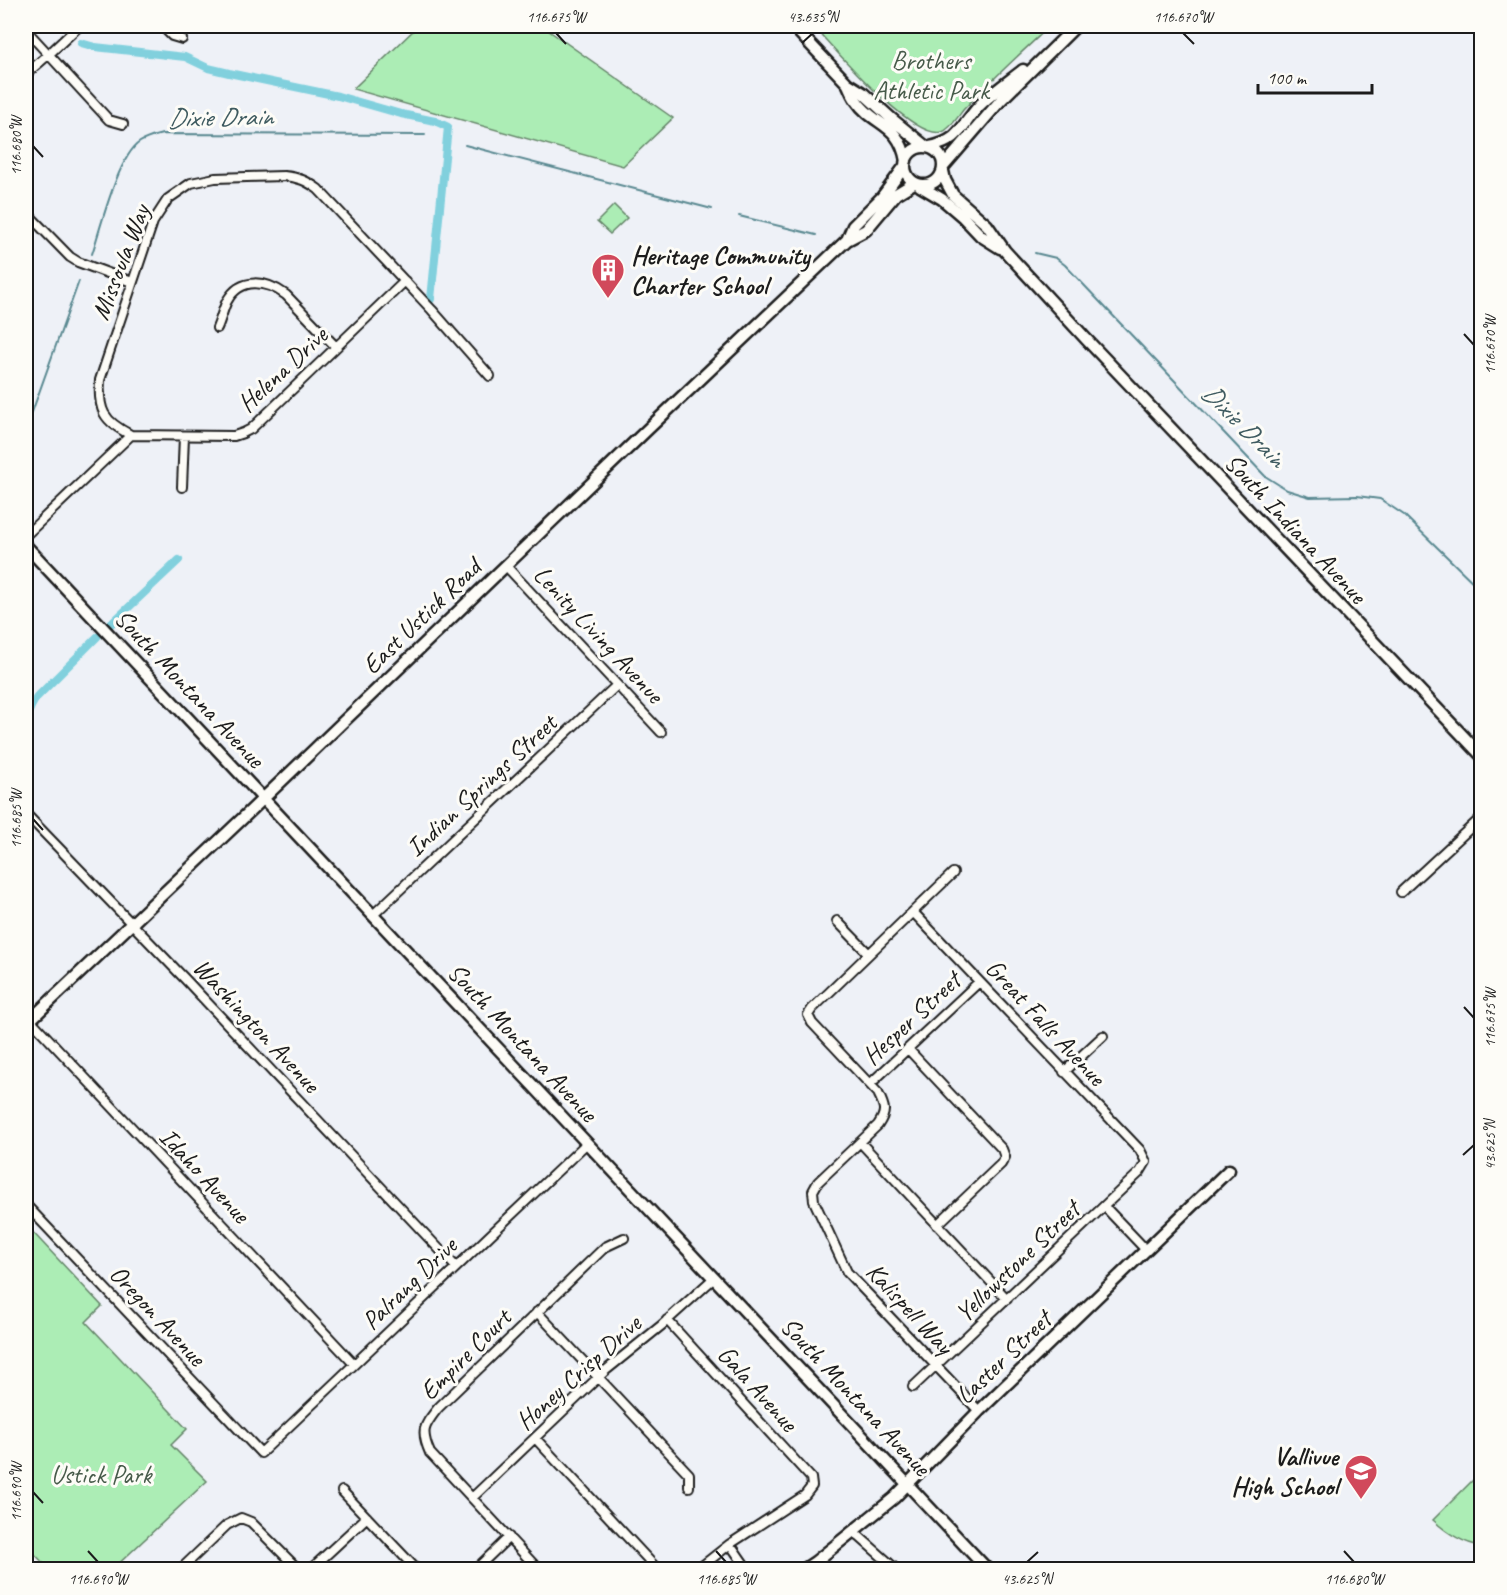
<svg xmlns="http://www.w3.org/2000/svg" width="1507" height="1595" font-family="Caveat,sans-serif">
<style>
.green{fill:#acedb5;stroke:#648468;stroke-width:1.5}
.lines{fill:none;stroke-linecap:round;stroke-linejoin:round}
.stream{stroke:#598890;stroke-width:2}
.canal{stroke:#81d0dd;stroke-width:8}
.street-casing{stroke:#1c1c1c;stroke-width:12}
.secondary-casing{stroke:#1c1c1c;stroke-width:15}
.street{stroke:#fdfcf7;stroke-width:8}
.secondary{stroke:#fdfcf7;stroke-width:10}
.ticks{fill:none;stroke:#1c1c1c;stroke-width:2}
.labels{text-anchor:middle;stroke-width:6;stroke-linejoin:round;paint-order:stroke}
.park-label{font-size:26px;fill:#475b4a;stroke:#fdfcf7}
.poi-label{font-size:26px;font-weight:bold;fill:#1c1c1c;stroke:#fdfcf7;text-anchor:start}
.street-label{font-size:26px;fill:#1c1c1c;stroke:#fdfcf7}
.water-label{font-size:27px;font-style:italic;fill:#3f5b60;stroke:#fdfcf7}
.neatline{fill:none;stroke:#1c1c1c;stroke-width:2}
.ticks-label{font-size:15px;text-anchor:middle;fill:#1c1c1c}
</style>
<rect width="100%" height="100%" fill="#eef1f7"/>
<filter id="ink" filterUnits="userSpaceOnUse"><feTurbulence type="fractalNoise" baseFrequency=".0167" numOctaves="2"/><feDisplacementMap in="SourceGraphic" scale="12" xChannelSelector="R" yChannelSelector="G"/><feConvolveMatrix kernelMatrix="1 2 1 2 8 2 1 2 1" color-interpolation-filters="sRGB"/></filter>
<g filter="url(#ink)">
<path class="green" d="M418 26H542L673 118 623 166 353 89Z
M813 26H1050C1021 53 991 80 964 109 958 116 951 129 942 132 913 141 833 47 813 26Z
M614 205 627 218 610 234 597 222Z
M26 1225 102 1306 86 1322 187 1429 171 1445 207 1481 113 1569H49L26 1545Z
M1481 1472 1482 1546H1481C1462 1543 1447 1533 1433 1520Z"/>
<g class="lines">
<path class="stream" d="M465 145 712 209
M739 216 816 235
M1035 253 1056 258 1065 265 1265 476 1287 490 1310 497 1357 496 1380 499 1404 515 1482 591
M92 254C101 227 118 156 140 142 146 138 155 136 162 134L425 135
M26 429 79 281"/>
<path class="canal" d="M81 43 95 47 185 57 208 68 229 73 338 96 401 114 435 121 448 127 431 299
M111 624 179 560
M26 740C27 721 25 714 37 697L97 637"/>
<defs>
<path id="street" d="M162 26 172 36 182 39
M26 30 109 120 123 124
M26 74 48 55 79 26
M26 212 70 257 78 262 132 282
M217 328C221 319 223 309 227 301 241 276 267 281 286 295L336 347
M131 435C103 421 98 410 100 380L153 222 168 199 191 183 215 178 284 176C298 177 307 181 318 189L432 310 490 376
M182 487 184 436
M26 535 131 435 234 436 243 433 251 429 405 281
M506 566 661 732
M26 814 185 979 456 1267
M953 873 812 1009 808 1015 812 1023 878 1093C885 1107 887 1112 878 1125L818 1182 813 1191 814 1201 847 1272 979 1411
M1401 892 1482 817
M913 912 1140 1150 1146 1162 1140 1172 913 1387
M373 915 617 685
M837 921 869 954
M26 1015 354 1364
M908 1049 1002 1149 1005 1157 1001 1164 937 1225
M1064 1072 1103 1036
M870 1084 979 982
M860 1142 1007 1299
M26 1205 261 1453 587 1143
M1104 1206 1146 1250
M537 1312 689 1474V1487
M667 1320 811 1478 812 1486 805 1495 730 1544 697 1570
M535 1438 658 1570
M342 1491 417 1570
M472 1498 605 1371 662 1325 714 1278
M854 1532 897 1570
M730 1544 748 1570
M180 1570 227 1525 241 1518 251 1522 299 1570
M310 1570 367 1517
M475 1570 509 1537
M539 1570 430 1453C420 1430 424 1426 438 1408L605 1247 624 1238"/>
<path id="secondary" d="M793 26 847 83 863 93 893 120 925 146
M847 83C850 88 852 95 856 100 874 127 899 122 906 161
M905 166a19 19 0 1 1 38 0a19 19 0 1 1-38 0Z
M930 147C961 140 960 127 979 106 992 93 1008 82 1023 70
M944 166 1000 101 1076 26
M943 171 945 180 953 195 987 225 1005 251 1087 340 1482 756
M920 186 942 199 963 217 981 236 1000 248
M847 240 853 226 882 197 905 166
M26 546 988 1570
M26 1024 242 819 648 429 847 240 866 230 896 194 914 183
M803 1570 815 1562 894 1498 979 1411 1229 1170"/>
</defs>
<use href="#street" class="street-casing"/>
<use href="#secondary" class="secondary-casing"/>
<use href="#street" class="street"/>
<use href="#secondary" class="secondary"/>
</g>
</g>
<path class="ticks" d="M556 33 566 44M1183 33 1194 44M802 43 813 33M33 146 43 157M1464 334 1474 345M33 819 43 830M1464 1007 1474 1018M1463 1155 1474 1145M33 1492 43 1503M88 1551 98 1562M716 1551 726 1562M1344 1551 1354 1562M1027 1562 1038 1552"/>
<defs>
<symbol id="building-pin" viewBox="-11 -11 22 30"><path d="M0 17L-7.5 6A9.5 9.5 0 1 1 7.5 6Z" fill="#d1495b" stroke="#fdfcf7"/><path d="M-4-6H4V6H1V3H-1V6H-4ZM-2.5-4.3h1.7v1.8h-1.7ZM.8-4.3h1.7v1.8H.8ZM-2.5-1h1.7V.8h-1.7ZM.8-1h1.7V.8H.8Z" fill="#fff"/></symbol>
<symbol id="school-pin" viewBox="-11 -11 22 30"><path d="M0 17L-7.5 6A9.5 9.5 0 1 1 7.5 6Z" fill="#d1495b" stroke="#fdfcf7"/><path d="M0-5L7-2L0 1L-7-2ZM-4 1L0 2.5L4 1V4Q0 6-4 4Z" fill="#fff"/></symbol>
</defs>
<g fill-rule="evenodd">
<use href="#building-pin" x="589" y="251" width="38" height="52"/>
<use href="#school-pin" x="1342" y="1452" width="38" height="52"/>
</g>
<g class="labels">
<g class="park-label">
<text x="931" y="69">Brothers<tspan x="931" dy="30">Athletic Park</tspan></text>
<text x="101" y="1483">Ustick Park</text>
</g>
<g class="poi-label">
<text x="631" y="264">Heritage Community<tspan x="631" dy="30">Charter School</tspan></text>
<text x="1338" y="1465" text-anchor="end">Vallivue<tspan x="1338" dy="30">High School</tspan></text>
</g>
<g class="street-label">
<text transform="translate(120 262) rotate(-69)" y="9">Missoula Way</text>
<text transform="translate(282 369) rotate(-43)" y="9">Helena Drive</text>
<text transform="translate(1296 528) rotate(47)" y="9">South Indiana Avenue</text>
<text transform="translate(421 616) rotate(-44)" y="9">East Ustick Road</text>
<text transform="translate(599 634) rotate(47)" y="9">Lenity Living Avenue</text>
<text transform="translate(190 688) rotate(47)" y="9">South Montana Avenue</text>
<text transform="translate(481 785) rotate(-43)" y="9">Indian Springs Street</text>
<text transform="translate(911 1018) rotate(-43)" y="9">Hesper Street</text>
<text transform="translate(1046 1022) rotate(47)" y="9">Great Falls Avenue</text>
<text transform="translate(257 1025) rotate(47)" y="9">Washington Avenue</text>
<text transform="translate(523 1042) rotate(47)" y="9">South Montana Avenue</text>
<text transform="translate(205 1175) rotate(47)" y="9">Idaho Avenue</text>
<text transform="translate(1017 1261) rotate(-44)" y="9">Yellowstone Street</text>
<text transform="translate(409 1283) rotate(-44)" y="9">Palrang Drive</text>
<text transform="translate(910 1308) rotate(47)" y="9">Kalispell Way</text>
<text transform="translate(158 1315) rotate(47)" y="9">Oregon Avenue</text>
<text transform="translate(465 1354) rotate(-45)" y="9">Empire Court</text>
<text transform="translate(1003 1357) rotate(-44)" y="9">Laster Street</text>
<text transform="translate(578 1372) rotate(-42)" y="9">Honey Crisp Drive</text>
<text transform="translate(758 1388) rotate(48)" y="9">Gala Avenue</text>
<text transform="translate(856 1396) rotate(47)" y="9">South Montana Avenue</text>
</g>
<g class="water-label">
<text transform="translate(220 117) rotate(-1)" y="9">Dixie Drain</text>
<text transform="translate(1244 425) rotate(45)" y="9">Dixie Drain</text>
</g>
</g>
<rect width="1507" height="1595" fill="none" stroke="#fdfcf7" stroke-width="66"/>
<path d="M1258 84v9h114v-9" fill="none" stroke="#1c1c1c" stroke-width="3"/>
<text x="1267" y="84" font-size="18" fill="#1c1c1c" stroke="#fdfcf7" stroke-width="4.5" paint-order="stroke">100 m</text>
<rect x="33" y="33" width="1441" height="1529" class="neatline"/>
<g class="ticks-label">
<text x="556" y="22">116.675°W</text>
<text x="813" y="22">43.635°N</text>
<text x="1183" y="22">116.670°W</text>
<text transform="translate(16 146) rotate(-90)" y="5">116.680°W</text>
<text transform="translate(1490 345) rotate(-90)" y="5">116.670°W</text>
<text transform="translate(16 819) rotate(-90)" y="5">116.685°W</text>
<text transform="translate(1490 1018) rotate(-90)" y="5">116.675°W</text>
<text transform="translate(1490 1145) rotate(-90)" y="5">43.625°N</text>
<text transform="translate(16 1492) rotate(-90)" y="5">116.690°W</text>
<text x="98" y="1584">116.690°W</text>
<text x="726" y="1584">116.685°W</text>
<text x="1027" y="1584">43.625°N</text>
<text x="1354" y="1584">116.680°W</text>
</g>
</svg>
